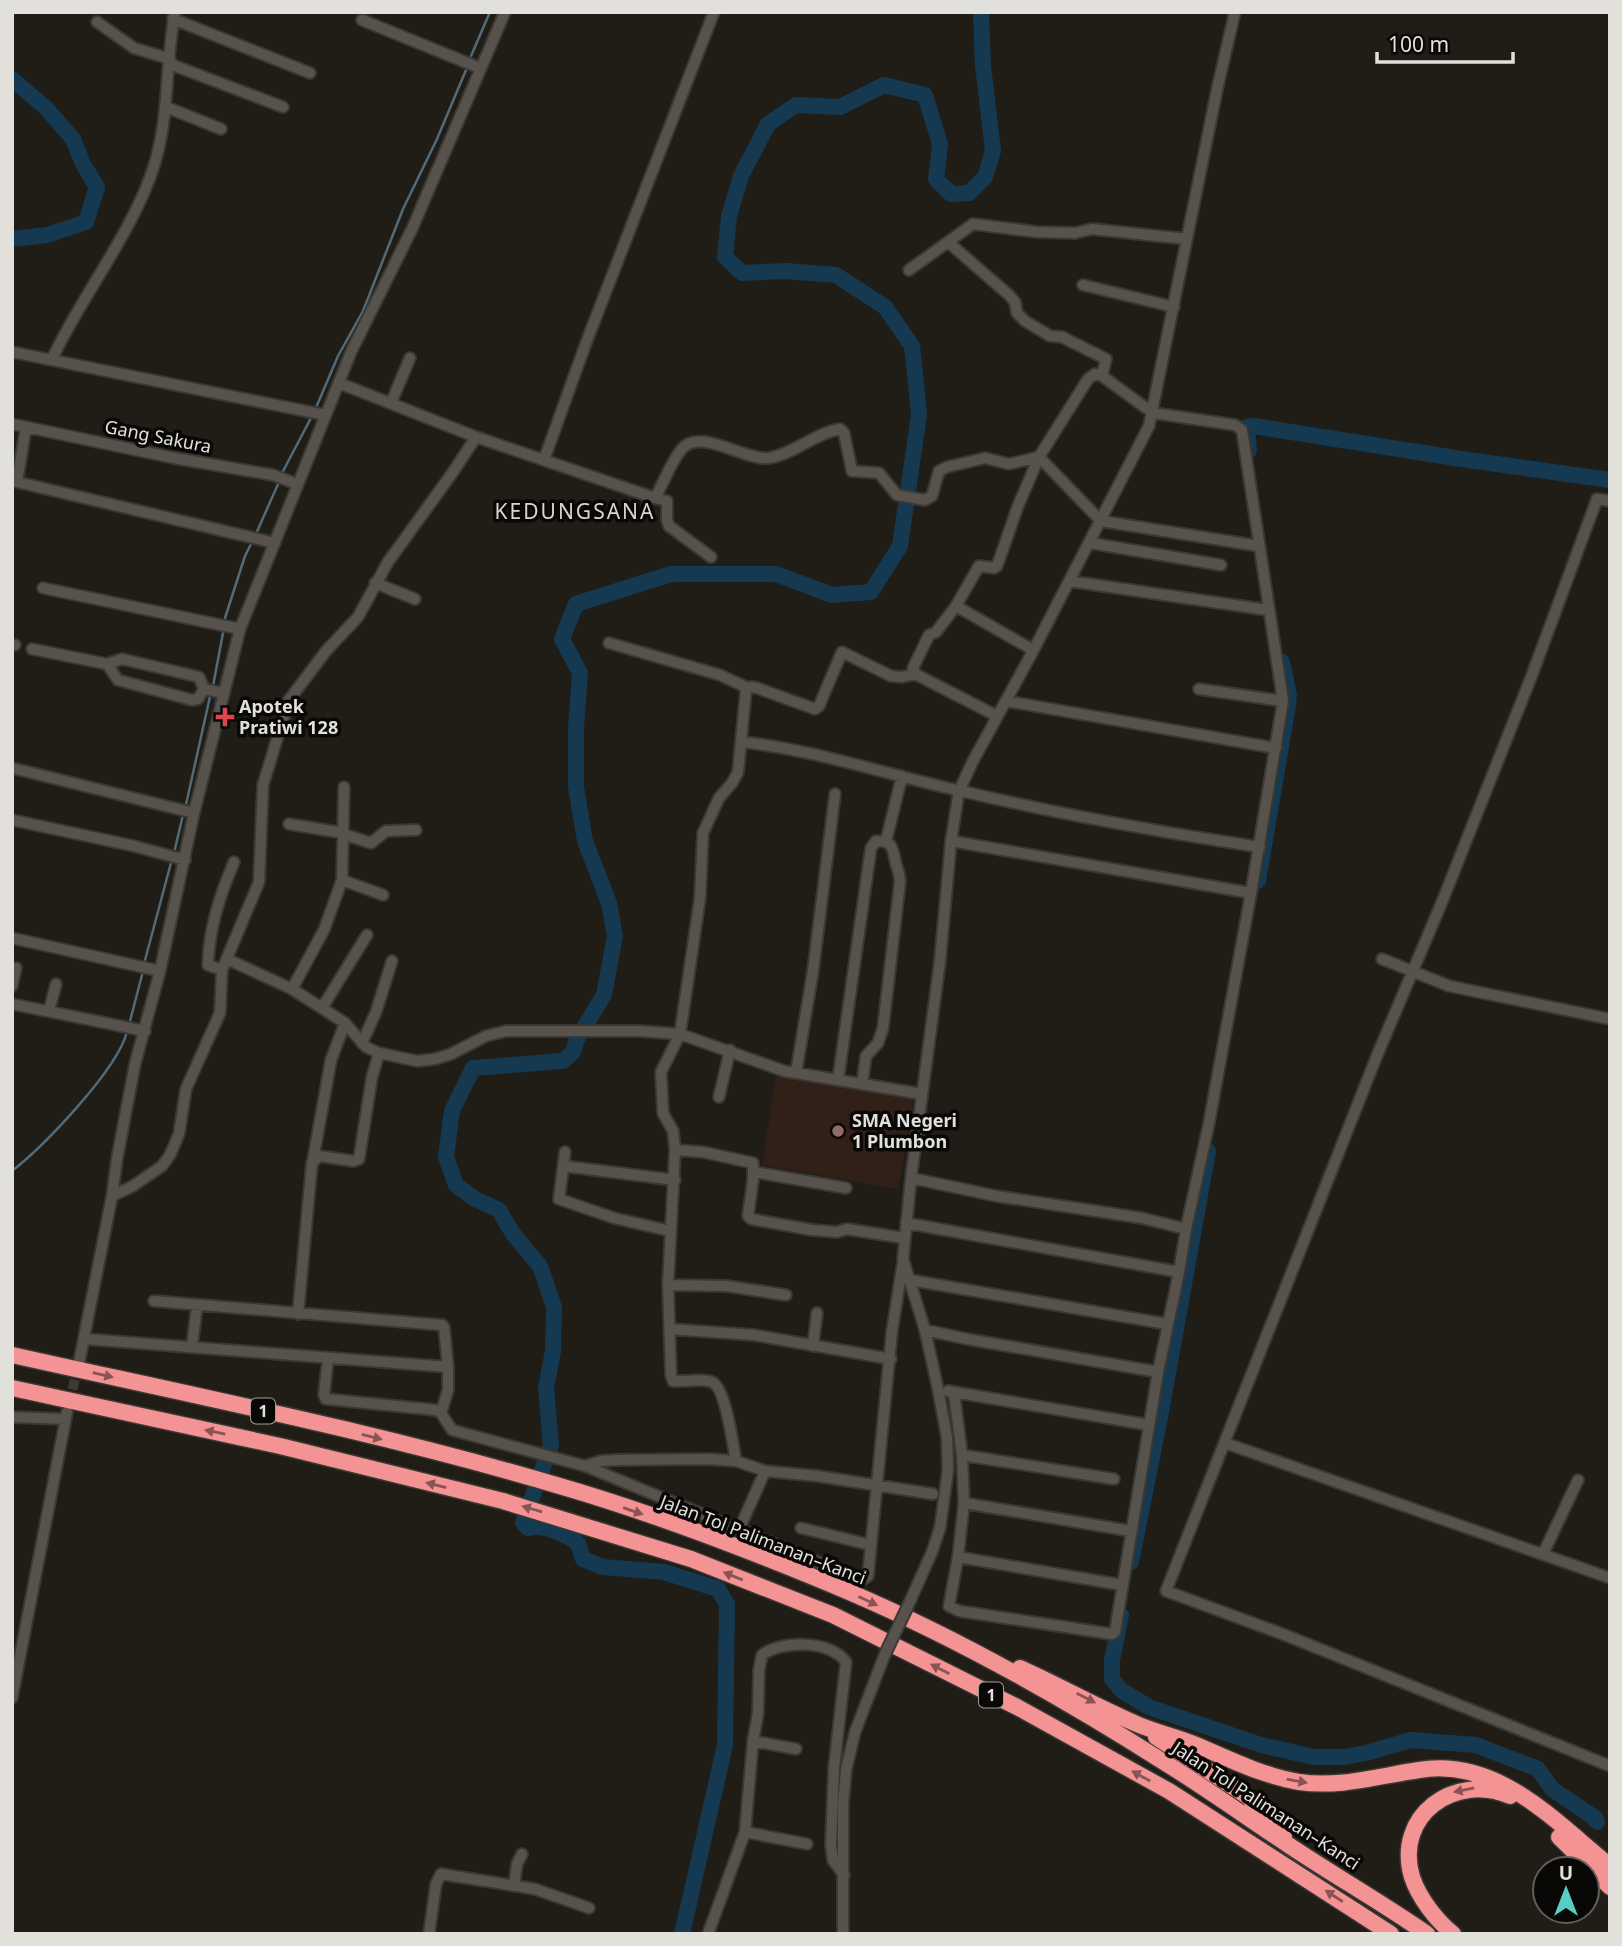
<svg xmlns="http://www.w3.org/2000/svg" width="1622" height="1946" font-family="'Noto Sans',sans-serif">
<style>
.education{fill:#312018}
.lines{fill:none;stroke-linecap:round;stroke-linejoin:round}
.stream{stroke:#526b7a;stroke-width:2.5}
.river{stroke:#153950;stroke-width:16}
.minor-tunnel{stroke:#3d3a34;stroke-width:10;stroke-dasharray:10 5;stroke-linecap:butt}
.minor-casing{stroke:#3a3833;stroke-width:14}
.highway-casing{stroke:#3a3833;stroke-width:19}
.minor{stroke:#57534c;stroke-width:10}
.highway{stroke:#f39393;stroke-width:16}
.minor-bridge-casing{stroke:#3a3833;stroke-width:14;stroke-linecap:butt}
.minor-bridge{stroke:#57534c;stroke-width:10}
.oneway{fill:#8a5454}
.health-dot{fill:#e0444e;stroke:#090806;stroke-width:2.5}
.education-dot{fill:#8d6e63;stroke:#090806;stroke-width:2.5}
.labels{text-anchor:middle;stroke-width:7;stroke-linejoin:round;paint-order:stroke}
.shield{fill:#090806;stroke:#a19f9b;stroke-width:2}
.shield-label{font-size:16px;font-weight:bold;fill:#e2e0db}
.street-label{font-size:18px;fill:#e2e0db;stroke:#090806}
.poi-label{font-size:18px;font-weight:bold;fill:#e2e0db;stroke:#090806;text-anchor:start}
.quarter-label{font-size:21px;letter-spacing:2px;fill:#dad6cd;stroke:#090806}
</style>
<rect width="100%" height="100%" fill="#201d17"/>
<path class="education" d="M777 1071 914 1096 898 1189 762 1165Z"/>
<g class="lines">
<path class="stream" d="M471 56 490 12
M315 410 338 356 363 311 403 209 437 139 466 70
M281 475 312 416
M255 536 279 482
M225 618 245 556 252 542
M213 686 223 633
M185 809 211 692
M174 853 183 815
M144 964 172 859
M129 1025 143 971
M12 1171C44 1146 117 1070 127 1032"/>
<path class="river" d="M12 79 46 108 73 139 83 164 97 187 86 222 47 235 12 239
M1249 450 1247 427 1254 426 1468 460 1610 480
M1258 881 1288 706 1289 695 1282 662
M1131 1562 1161 1412 1208 1151
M1121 1615 1112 1660V1679L1122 1691 1149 1707 1261 1745 1314 1757H1345L1366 1753 1411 1740 1476 1745 1538 1769 1552 1789 1595 1818 1597 1822
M682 1934 725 1745 727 1604 718 1589 664 1572 603 1567 583 1559 578 1543C565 1534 544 1524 528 1528L523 1523 551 1445 546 1388 553 1351 554 1307 540 1266 513 1234 499 1210 475 1199 456 1185 446 1157 452 1111 473 1068 563 1061 573 1052 577 1039 604 995 615 936 609 903 585 841 576 787V728L580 673 562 639 576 604 671 574H776L832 595 871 592 900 546 919 415 912 346 885 307 836 275 786 271 742 273 725 257 729 216 741 176 768 124 796 105 840 107 884 85 925 95 940 144 936 179 951 194 969 193 985 177 993 151 983 66 981 12"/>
<path class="minor-tunnel" d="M69 1404 78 1366"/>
<defs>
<path id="minor" d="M173 19 310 73
M362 20 480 68
M97 22 134 48 170 59
M170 64 283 107
M166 107 221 129
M948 242 1009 295 1015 302 1017 313 1025 321 1050 336 1062 337 1106 359 1102 376
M909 270 973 224 1037 232 1075 233 1092 229 1187 239
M1083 285 1174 307
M12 352 325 415
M52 359C82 295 133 232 154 166 170 115 165 63 175 12
M339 383 476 437 655 498C664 482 670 464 681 450 699 426 744 461 769 458 794 454 815 433 840 429L844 433 852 471 879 473 897 495 925 500 932 496 939 471 947 467 985 458 1009 464 1039 457 1018 506 997 566 994 568 979 566 956 606 936 632 929 635 913 668 915 674
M391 403 410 358
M12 424 174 458 273 475 297 484
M26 427 17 482 275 543
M544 460 586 343 714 12
M655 498 667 501V520L669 526 711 557
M1610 501 1597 499 1532 675 1442 902 1376 1058 1166 1591 1285 1635 1610 1766
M1090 543 1221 565
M1069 581 1268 610
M375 583 415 599
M43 588 240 629
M956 606 1033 650
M609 643 720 675 748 688
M12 645H15
M32 649 107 664 118 680 192 700 198 699 204 689
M107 664 122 659 199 677 204 689 223 693
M1199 689 1283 701
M1006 701 1276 748
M742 742C816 750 888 775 961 791 1059 814 1160 832 1260 847
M12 768 194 813
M12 820 134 846 185 860
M289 824 337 832 371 843 386 831 416 830
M886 841 902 776
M951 841 1251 893 1283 701 1242 430 1235 425 1153 413 1102 376 1095 374 1088 379 1039 457 1101 521 1259 546
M342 880 383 895
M12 938 160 971
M227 959 292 989 345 1023 366 1047 379 1053 417 1061 435 1059 451 1054 486 1036 506 1031H639L680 1034 700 898 703 833 719 798 732 783 738 772 746 690 751 687 757 688 815 709 819 706 842 652 891 676 902 677 915 674 997 716
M1382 959 1449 986 1610 1019
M222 970 208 965C209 928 220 895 234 862
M12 986 16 968
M292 989 324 930 342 880 344 787
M12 1004 145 1031
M322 1008 367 935
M49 1011 56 984
M362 1043 376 1012 392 961
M796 1073 813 971 835 794
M838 1080 871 848 876 841C891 841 892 845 895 859 896 868 900 872 900 882L883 1028 878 1043 866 1056 862 1084
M719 1097 730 1050
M675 1150 703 1152 753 1163V1180L748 1216 751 1219 812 1230 837 1232 847 1229 904 1238
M565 1152 559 1199 614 1218 670 1231
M313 1160 331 1060 345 1023
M563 1166 675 1180
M754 1172 846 1188
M911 1178 996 1196 1142 1218 1186 1229
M112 1196 133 1186 162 1166 170 1155 179 1134 186 1089 220 1013 222 970 259 882 263 785 289 700 326 651 358 617 388 562 453 472 476 437
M906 1223 1179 1272
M910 1280 1167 1324
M668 1285 726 1286 786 1295
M154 1301 442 1325 444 1327 448 1367
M298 1314 312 1163 319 1156 353 1161 359 1159 372 1077 379 1053
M670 1329 754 1335 891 1359
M925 1330 967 1339 1158 1372
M85 1339 448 1367V1390L441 1413
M192 1346 197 1306
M813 1346 817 1313
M328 1358 324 1395 326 1399 436 1410 441 1413 452 1430 585 1466 862 1580 868 1576 892 1331 903 1262
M79 1363 112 1196 117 1159 135 1064 160 971 194 813 240 629 351 352 412 229 505 12
M948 1391 1149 1425
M954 1393 962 1455 964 1503 958 1557 949 1606 959 1611 1112 1634 1115 1632 1158 1372 1179 1272 1186 1229 1209 1123 1251 893
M12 1417 66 1419
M1225 1443 1610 1578
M962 1455 1114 1479
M736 1461C733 1446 726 1388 712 1382 702 1378 684 1382 673 1381L671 1375 668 1285 675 1150 673 1131 663 1113 661 1072 680 1034 784 1071 922 1094
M585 1466 601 1461 617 1460 708 1459 736 1461 765 1471 817 1476 933 1494
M964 1503 1131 1531
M801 1528 871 1545
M739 1530 765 1471
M1543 1554 1578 1480
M958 1557 1122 1585
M907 1608 932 1552 940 1528 948 1470 947 1438 938 1389 925 1330 903 1259 911 1178 940 961 951 841 959 791 973 761 1032 653 1149 426 1218 85 1235 12
M12 1698 67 1412
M753 1741 758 1713 759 1670 762 1655C782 1640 831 1640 846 1662L834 1768 831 1846 833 1860 844 1875
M745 1832 807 1844
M514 1886 517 1864 522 1854
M429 1934 436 1884 441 1874 535 1889 589 1908
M708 1934 745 1832 753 1741 796 1749
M843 1934V1804L846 1770 855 1732 885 1654"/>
<path id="highway" d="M12 1355C196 1396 382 1433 563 1487 659 1515 754 1552 847 1591 955 1637 1068 1701 1167 1764 1209 1790 1249 1819 1290 1846 1335 1876 1382 1903 1427 1934
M12 1388 280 1446 503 1501 691 1559 833 1615 1017 1707 1169 1791 1391 1934
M1020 1668C1060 1686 1099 1708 1139 1725 1159 1733 1180 1738 1199 1746 1231 1760 1264 1776 1299 1782 1339 1788 1379 1776 1419 1770 1498 1757 1554 1821 1610 1866
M1156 1737 1247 1796 1284 1836
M1559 1837 1610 1887
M1453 1934C1436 1920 1419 1898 1412 1877 1394 1816 1454 1772 1510 1796"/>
</defs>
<use href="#minor" class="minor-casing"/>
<use href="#highway" class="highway-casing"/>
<use href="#minor" class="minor"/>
<use href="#highway" class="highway"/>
<defs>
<path id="minor-bridge" d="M885 1654 907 1608"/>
</defs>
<use href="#minor-bridge" class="minor-bridge-casing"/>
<use href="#minor-bridge" class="minor-bridge"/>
</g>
<defs><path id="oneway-solid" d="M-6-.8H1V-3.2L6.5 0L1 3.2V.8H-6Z" transform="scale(1.75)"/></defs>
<g class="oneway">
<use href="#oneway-solid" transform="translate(103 1375) rotate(13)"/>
<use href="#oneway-solid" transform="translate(215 1432) rotate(-168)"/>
<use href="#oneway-solid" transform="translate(372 1437) rotate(14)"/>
<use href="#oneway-solid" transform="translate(436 1485) rotate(-166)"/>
<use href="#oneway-solid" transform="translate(532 1509) rotate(-164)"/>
<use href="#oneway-solid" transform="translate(633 1511) rotate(19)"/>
<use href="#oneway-solid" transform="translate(733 1576) rotate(-158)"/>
<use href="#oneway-solid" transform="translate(868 1601) rotate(25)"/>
<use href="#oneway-solid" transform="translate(940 1669) rotate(-153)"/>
<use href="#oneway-solid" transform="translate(1086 1698) rotate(27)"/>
<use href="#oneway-solid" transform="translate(1141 1776) rotate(-151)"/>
<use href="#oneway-solid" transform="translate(1297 1781) rotate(10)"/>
<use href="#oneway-solid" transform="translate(1464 1790) rotate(168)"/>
<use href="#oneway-solid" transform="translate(1334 1896) rotate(-147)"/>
</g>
<path class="health-dot" d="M221.5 706.5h7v7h7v7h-7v7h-7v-7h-7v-7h7z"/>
<circle class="education-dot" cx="838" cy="1131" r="7"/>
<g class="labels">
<g class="shield">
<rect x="251" y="1398.5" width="24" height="25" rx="5"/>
<rect x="979" y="1682.5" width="24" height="25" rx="5"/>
</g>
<g class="shield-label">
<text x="263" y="1417">1</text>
<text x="991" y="1701">1</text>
</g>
<g class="street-label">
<text transform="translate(158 437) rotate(11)" y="6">Gang Sakura</text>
<text transform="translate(763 1540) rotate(21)" y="6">Jalan Tol Palimanan–Kanci</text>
<text transform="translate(1266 1806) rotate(33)" y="6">Jalan Tol Palimanan–Kanci</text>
</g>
<g class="poi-label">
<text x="239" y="713">Apotek<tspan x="239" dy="21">Pratiwi 128</tspan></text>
<text x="852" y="1127">SMA Negeri<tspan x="852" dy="21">1 Plumbon</tspan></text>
</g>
<g class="quarter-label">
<text x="575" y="519">KEDUNGSANA</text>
</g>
</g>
<rect width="1622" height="1946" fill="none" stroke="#e2e0db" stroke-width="28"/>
<g transform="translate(1566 1890)"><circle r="33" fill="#090806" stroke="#605e5b" stroke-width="2"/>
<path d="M0-5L12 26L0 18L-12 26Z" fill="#56cec4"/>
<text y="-10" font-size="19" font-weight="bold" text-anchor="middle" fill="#e2e0db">U</text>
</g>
<path d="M1377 52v10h136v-10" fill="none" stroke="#e2e0db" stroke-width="3.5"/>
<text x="1388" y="52" font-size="21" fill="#e2e0db" stroke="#090806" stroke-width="5" paint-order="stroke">100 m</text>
</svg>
